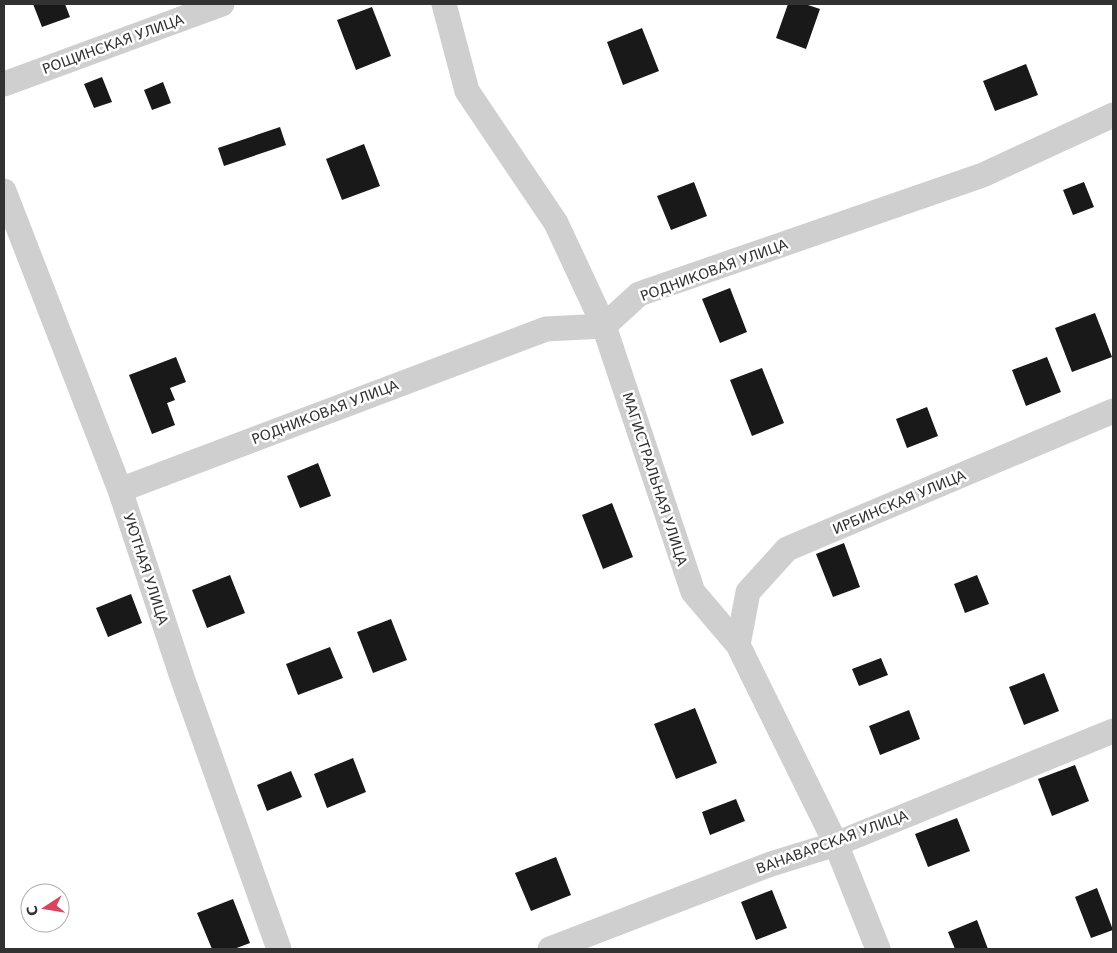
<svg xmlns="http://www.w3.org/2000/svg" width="1117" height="953" font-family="'DejaVu Sans',sans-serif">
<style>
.building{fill:#191919}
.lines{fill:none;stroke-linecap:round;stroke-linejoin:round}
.street{stroke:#cfcfcf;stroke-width:25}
.labels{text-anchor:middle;stroke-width:5;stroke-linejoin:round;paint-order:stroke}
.street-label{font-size:14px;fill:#323232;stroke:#fff}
</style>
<rect width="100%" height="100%" fill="#fff"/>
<path class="building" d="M33 4H65L70 17 42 27Z
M788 4H805L820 9 806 49 776 38Z
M372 7 391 56 356 70 337 20Z
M642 28 659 71 623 85 607 42Z
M1026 64 1038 95 995 111 983 81Z
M102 77 112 102 94 108 84 84Z
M163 82 171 103 152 110 144 90Z
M280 127 286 145 224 166 218 148Z
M364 144 380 186 342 200 326 159Z
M694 182 707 216 671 230 657 196Z
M1084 182 1094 207 1073 215 1063 190Z
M730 288 747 332 720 343 702 299Z
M1095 313 1112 357 1072 372 1055 328Z
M176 357 186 382 170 388 175 400 167 403 175 425 152 434 129 375Z
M1047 357 1061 392 1026 406 1012 370Z
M762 368 784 423 752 436 730 380Z
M927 407 938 436 907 448 896 419Z
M318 463 331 496 300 508 287 476Z
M612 503 633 557 603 569 582 515Z
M844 543 860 587 833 597 816 554Z
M230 575 245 613 207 628 192 590Z
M977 575 989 604 965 613 954 584Z
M131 594 142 623 108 637 96 608Z
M391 619 407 660 373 673 357 632Z
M330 647 343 678 298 695 286 664Z
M881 658 888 675 859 686 852 669Z
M1044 673 1059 711 1024 725 1009 687Z
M695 708 717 763 676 779 654 724Z
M909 710 920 739 880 755 869 726Z
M353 758 366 792 327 808 314 774Z
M1075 765 1089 801 1052 816 1038 779Z
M291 771 302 797 267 811 257 785Z
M736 799 745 821 710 835 702 812Z
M957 818 970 851 928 867 915 834Z
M556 857 571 895 531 911 515 873Z
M1097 888 1113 930 1091 938 1075 897Z
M772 890 787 928 756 940 741 902Z
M233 899 250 943 234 949H212L197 913Z
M977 920 988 949H955L948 932Z"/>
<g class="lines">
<path class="street" d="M444 4 467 91 556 223 604 326 693 592 738 645 836 844 878 949
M4 84 222 4
M4 191 120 490 183 680 279 949
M120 490 546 329 604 326 639 294 983 175 1113 115
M738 645 748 592 787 549 1113 411
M550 949 771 864 836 844 1113 731"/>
</g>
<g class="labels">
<g class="street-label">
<text transform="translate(113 44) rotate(-20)" y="5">РОЩИНСКАЯ УЛИЦА</text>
<text transform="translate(714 270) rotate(-20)" y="5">РОДНИКОВАЯ УЛИЦА</text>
<text transform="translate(325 412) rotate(-21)" y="5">РОДНИКОВАЯ УЛИЦА</text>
<text transform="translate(655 479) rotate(72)" y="5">МАГИСТРАЛЬНАЯ УЛИЦА</text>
<text transform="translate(899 502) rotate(-23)" y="5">ИРБИНСКАЯ УЛИЦА</text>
<text transform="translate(146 569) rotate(72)" y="5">УЮТНАЯ УЛИЦА</text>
<text transform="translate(832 842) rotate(-20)" y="5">ВАНАВАРСКАЯ УЛИЦА</text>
</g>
</g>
<rect width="1117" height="953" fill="none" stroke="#323232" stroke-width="10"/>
<g transform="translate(45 908) rotate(258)"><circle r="24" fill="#ffffff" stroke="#adadad"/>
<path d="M0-4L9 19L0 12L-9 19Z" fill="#d7455e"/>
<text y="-8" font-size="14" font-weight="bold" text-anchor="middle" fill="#323232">С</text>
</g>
</svg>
